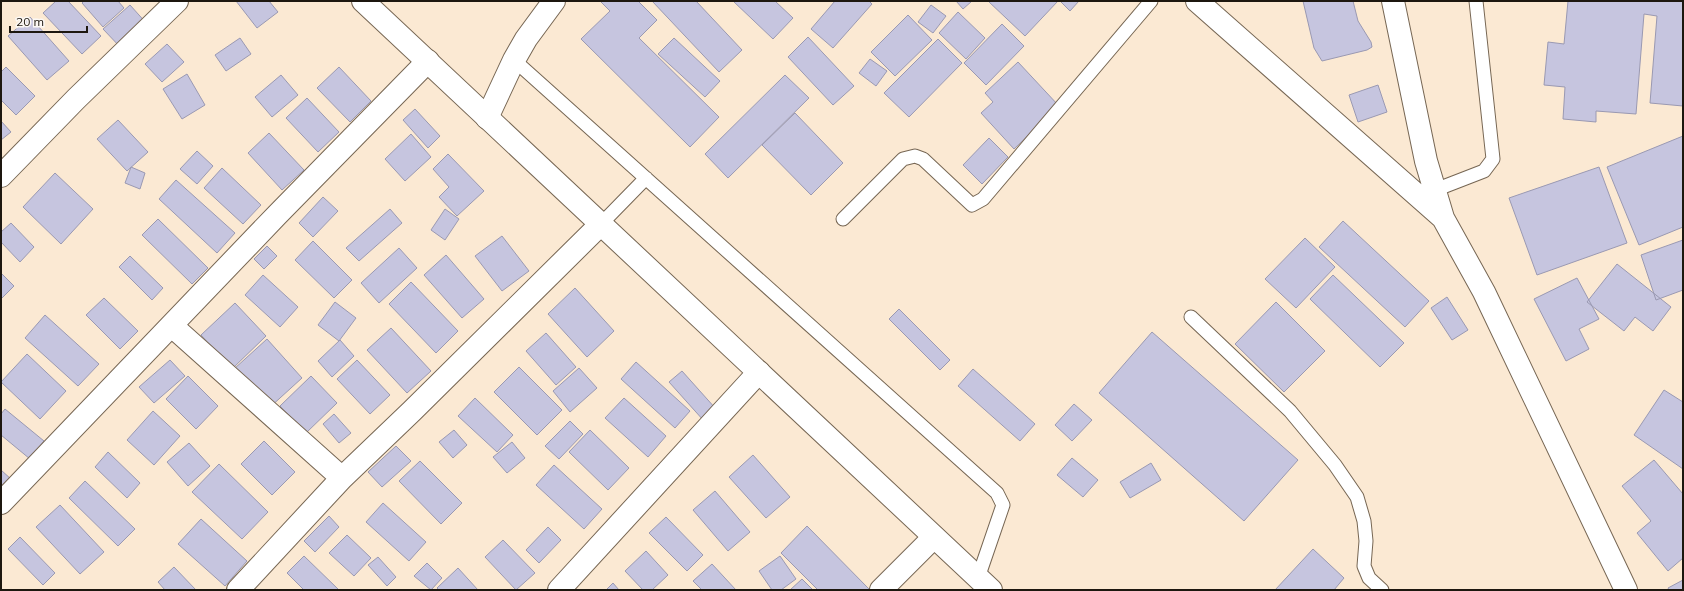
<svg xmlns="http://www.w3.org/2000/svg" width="1684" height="591" font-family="Mulish,sans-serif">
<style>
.building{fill:#c6c5df;stroke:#9a99b2}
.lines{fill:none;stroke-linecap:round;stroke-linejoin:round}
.service-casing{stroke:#766653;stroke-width:15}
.minor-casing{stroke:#766653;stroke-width:24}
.secondary-casing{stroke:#766653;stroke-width:24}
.service{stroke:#fff;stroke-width:13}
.minor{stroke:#fff;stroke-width:22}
.secondary{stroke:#fff;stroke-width:22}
</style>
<rect width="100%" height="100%" fill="#fbe9d3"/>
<path class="building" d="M56 1H68L101 36 82 54 43 13Z
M84 1H118L124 8 103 27 82 3Z
M236 1H269L278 12 257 28Z
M600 1H638L657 20 639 38 719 117 690 147 581 39 610 11Z
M652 1H696L742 50 719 72Z
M733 1H775L793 18 773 39Z
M835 1H869L872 4 833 48 811 29Z
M956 1H972L963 9Z
M988 1H1058L1025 36Z
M1060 1H1079L1070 11Z
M1303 1H1353L1358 21 1371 42 1372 47 1367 50 1322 61 1314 48Z
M1568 1H1683V106L1650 103 1657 16 1644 14 1636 114 1596 111V122L1563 119 1565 87 1544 85 1548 42 1564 44Z
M130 5 148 25 122 49 103 29Z
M931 5 946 16 933 33 918 22Z
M958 12 985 38 966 59 939 33Z
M908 15 932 40 895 76 871 52Z
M30 17 69 61 47 80 8 36Z
M1002 24 1024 46 986 85 964 63Z
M808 37 854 86 833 105 788 57Z
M240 38 251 54 226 71 215 55Z
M674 38 720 81 705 97 658 54Z
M938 39 962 63 909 117 884 93Z
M167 44 184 62 162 82 145 64Z
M870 59 887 71 876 86 859 73Z
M1018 62 1059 106 1014 149 981 113 993 102 985 93Z
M6 67 35 96 16 115 1 100V72Z
M339 67 371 101 350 122 317 88Z
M187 74 205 105 182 119 163 89Z
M281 75 298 95 272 117 255 97Z
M785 75 809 98 728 178 705 154Z
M1378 85 1387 112 1358 122 1349 95Z
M307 98 339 132 318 152 286 118Z
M415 109 440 136 428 148 403 120Z
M795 113 843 163 811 195 762 145Z
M118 120 148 152 127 171 97 139Z
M1 121 11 132 1 140Z
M269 133 304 170 282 190 248 153Z
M411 134 431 157 405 181 385 159Z
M1683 136V227L1639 245 1607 167Z
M989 138 1008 157 982 184 963 165Z
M197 151 213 166 197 184 180 169Z
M448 154 484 191 457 216 439 197 449 187 433 169Z
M131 167 145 173 140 189 125 183Z
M1599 167 1627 243 1537 275 1509 198Z
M222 168 261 205 243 224 204 188Z
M55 173 93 209 61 244 23 207Z
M176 180 235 233 217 253 159 199Z
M323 197 338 211 313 237 299 223Z
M390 209 402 223 359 261 346 248Z
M445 209 459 219 445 240 431 230Z
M158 219 208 268 192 284 142 235Z
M1343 221 1429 301 1405 327 1319 247Z
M11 223 34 247 20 262 1 242V232Z
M502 236 529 271 502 291 475 256Z
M1305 238 1335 267 1296 308 1265 279Z
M1683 240V290L1656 300 1641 255Z
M313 241 352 280 334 298 295 260Z
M267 246 277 256 264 269 254 259Z
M399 248 417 268 379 303 361 283Z
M446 255 484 299 462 318 424 275Z
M130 256 163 288 152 300 119 267Z
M1617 264 1671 307 1653 331 1635 317 1624 331 1587 302Z
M1 273 14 286 1 299Z
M263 275 298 307 280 327 245 295Z
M1333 275 1404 343 1380 367 1310 299Z
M1577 278 1599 319 1579 329 1589 349 1566 361 1534 299Z
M411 282 458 331 436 353 389 304Z
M575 288 614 331 587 357 548 314Z
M1447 297 1468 330 1452 340 1431 308Z
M104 298 138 331 120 349 86 315Z
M335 302 356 318 339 341 318 325Z
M1276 302 1325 351 1284 392 1235 344Z
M235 303 266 336 232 369 201 335Z
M899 309 950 360 940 370 889 319Z
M45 315 99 364 78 386 25 338Z
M391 328 431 371 407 393 367 350Z
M1152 332 1298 460 1244 521 1099 393Z
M546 333 576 367 556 385 526 351Z
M267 339 302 378 269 408 234 369Z
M340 340 354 356 332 377 318 361Z
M27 354 66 391 40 419 1 382Z
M170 360 185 376 154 403 139 387Z
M357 360 390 395 370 414 337 379Z
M636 362 690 411 675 428 621 379Z
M519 367 562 410 537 435 494 392Z
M579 368 597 388 570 412 553 391Z
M973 369 1035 424 1020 441 958 386Z
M682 371 716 409 704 421 669 382Z
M188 376 218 406 196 429 166 399Z
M311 376 337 403 306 433 280 406Z
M1664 390 1683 402V469L1634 435Z
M475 398 513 435 497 452 458 416Z
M624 398 666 436 648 457 605 418Z
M1074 404 1092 420 1072 441 1055 425Z
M5 409 44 441 30 459 1 435V414Z
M153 411 180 436 154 465 127 440Z
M334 414 351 433 339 443 323 424Z
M570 421 583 434 559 459 545 446Z
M454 430 467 445 453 458 439 442Z
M590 430 629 468 608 490 569 452Z
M264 441 295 472 272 495 241 464Z
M512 442 525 458 507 473 493 457Z
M189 443 210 466 188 486 167 462Z
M396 446 411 461 382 487 368 472Z
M108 452 140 483 127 498 95 467Z
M753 455 790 497 766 518 729 477Z
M1072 458 1098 480 1083 497 1057 475Z
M1654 460 1683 494V558L1668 571 1637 533 1651 521 1622 486Z
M420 461 462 503 441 524 399 481Z
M1151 463 1161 480 1130 498 1120 482Z
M219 464 268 512 242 539 192 492Z
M554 465 602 509 584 529 536 485Z
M1 470 12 480 1 493Z
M85 481 135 529 118 546 69 498Z
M715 491 750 532 728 551 693 510Z
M383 503 426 542 409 561 366 522Z
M60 505 104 552 80 574 36 527Z
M329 516 339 527 315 552 304 541Z
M666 517 703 555 687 571 649 533Z
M201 519 247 561 225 586 178 544Z
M807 526 869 589 868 590H818L781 553Z
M548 527 561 540 539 563 526 550Z
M347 535 371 558 354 576 329 553Z
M20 537 55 573 43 585 8 549Z
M503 540 535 573 516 590 485 557Z
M1313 549 1344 578 1334 590H1275Z
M646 551 668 575 652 590H643L625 571Z
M304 556 339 590H304L287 573Z
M780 556 796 579 781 590H772L759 571Z
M378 557 396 577 387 586 368 565Z
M427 563 442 578 431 590 414 576Z
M712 564 736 590H702L693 581Z
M174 567 196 590H165L158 582Z
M458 568 478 590H439L437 588Z
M802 579 813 590H790Z
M1683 580V590H1669L1668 588Z
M613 583 619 590H606Z"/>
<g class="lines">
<defs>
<path id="service" d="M514 60 997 493 1003 505 978 578
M1435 190 1484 171 1493 159 1476 1
M843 219 903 159 915 156 923 159 972 205 983 199 1151 1
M602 223 646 178
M1191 317 1290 411 1335 465 1357 497 1364 521 1366 541 1364 566 1369 578 1382 590"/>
<path id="minor" d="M1197 1 1443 218 1484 292 1626 590
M1393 1 1426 161 1443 218
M487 118 514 60 526 39 554 1
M1 176 76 99 177 1
M172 326 342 478
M1 503 277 215 428 61
M238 590 342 478 412 411 602 223
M559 590 759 372
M881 590 934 537"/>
<path id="secondary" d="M363 1 991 590"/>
</defs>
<use href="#service" class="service-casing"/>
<use href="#minor" class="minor-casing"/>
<use href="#secondary" class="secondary-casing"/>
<use href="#service" class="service"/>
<use href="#minor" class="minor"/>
<use href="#secondary" class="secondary"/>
</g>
<rect width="1684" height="591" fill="none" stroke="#1d170f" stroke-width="4"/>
<path d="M10 26v6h77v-6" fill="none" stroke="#1d170f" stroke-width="2"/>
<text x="16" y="26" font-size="12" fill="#1d170f" stroke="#fcf8f4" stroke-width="3" paint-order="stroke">20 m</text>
</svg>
